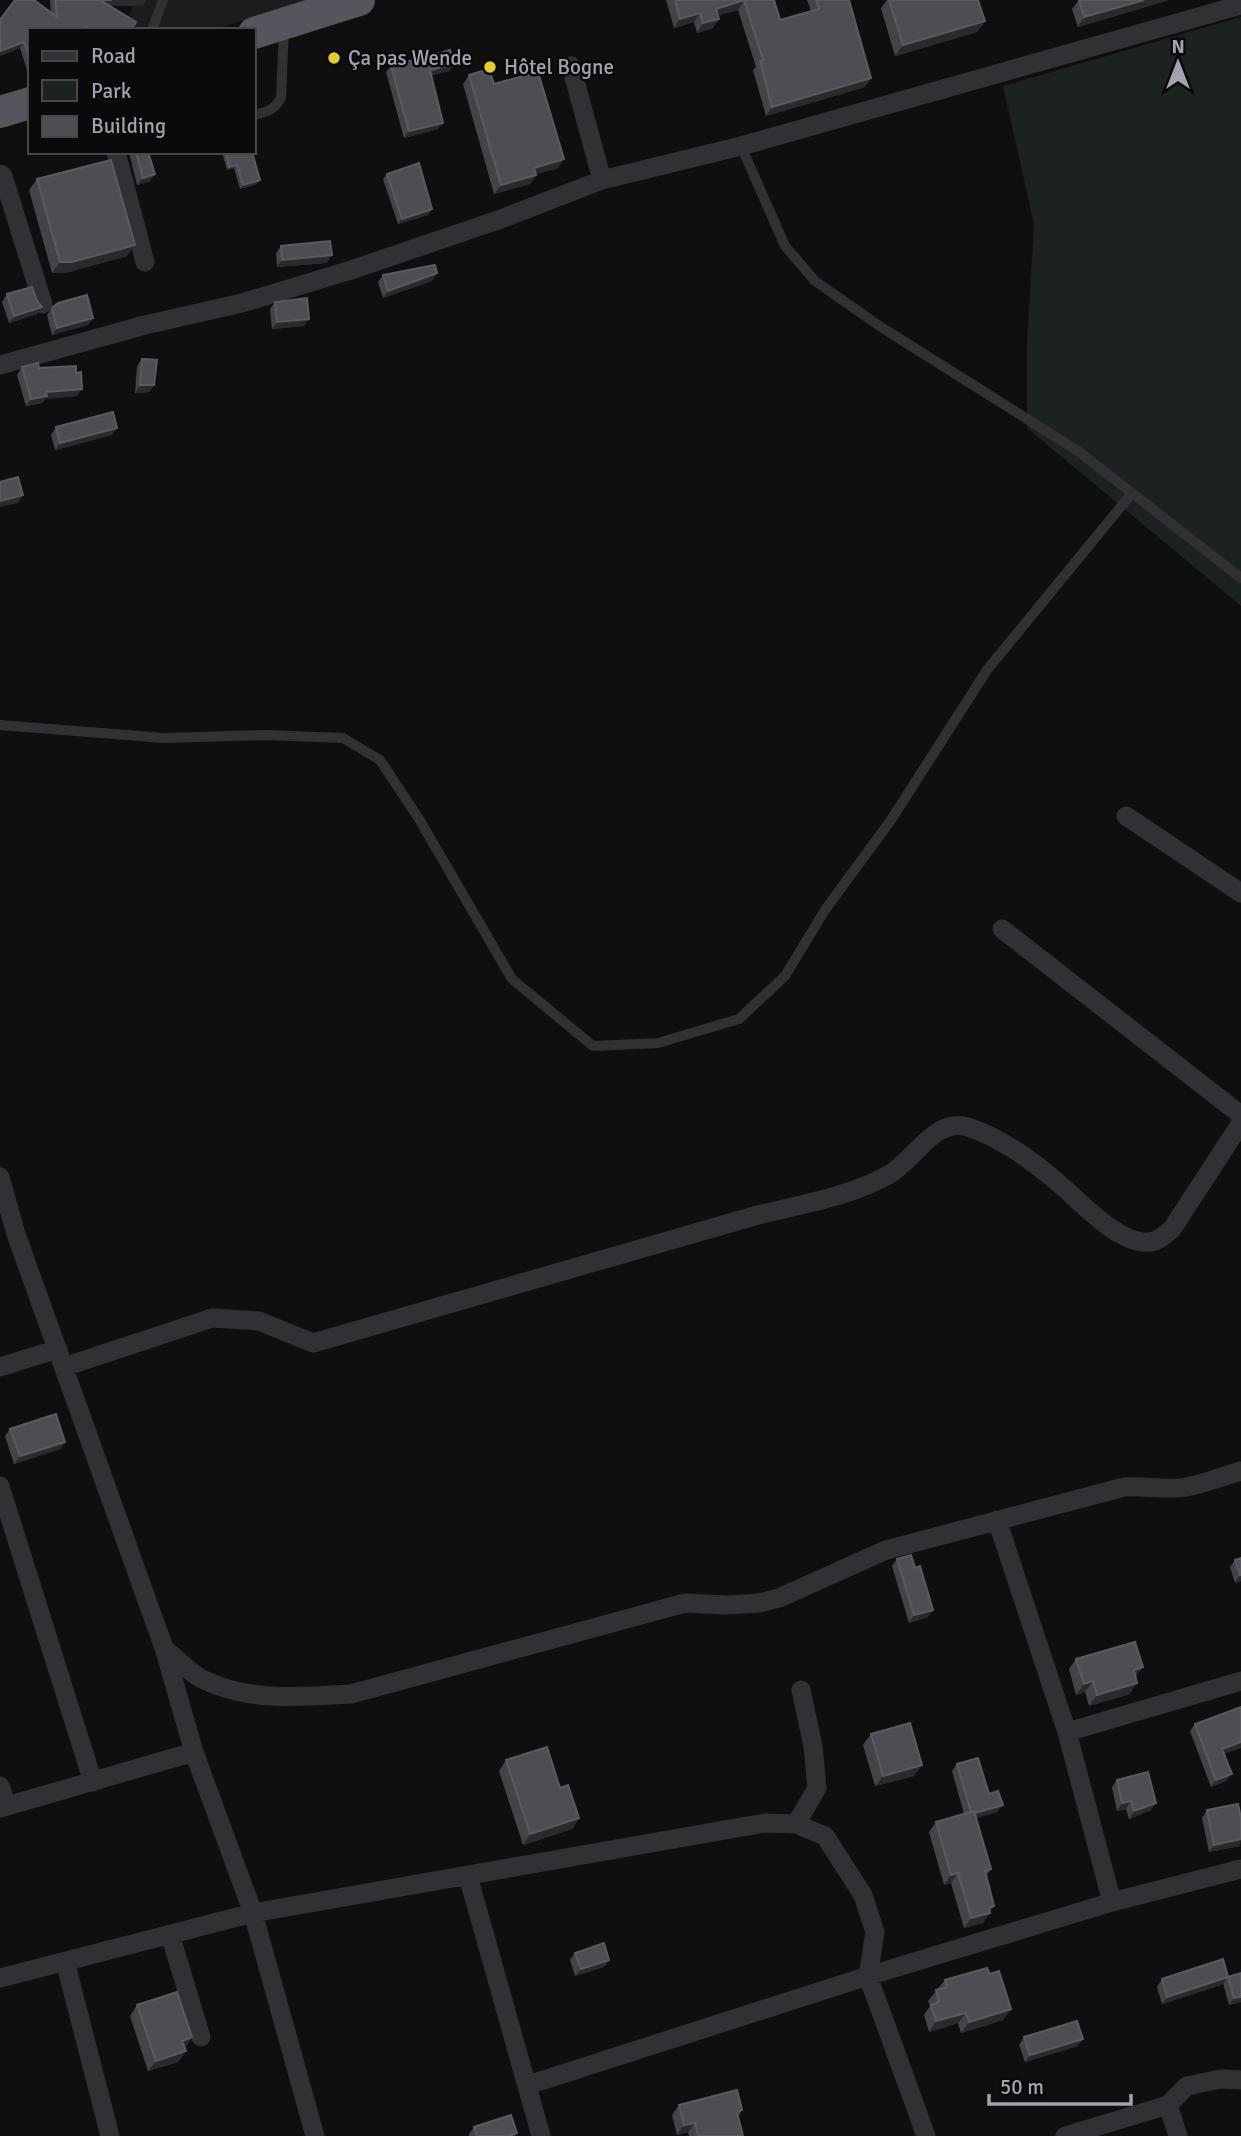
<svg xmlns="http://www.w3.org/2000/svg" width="1241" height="2136" font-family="Signika,sans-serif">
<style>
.built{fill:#1c1b1d}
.green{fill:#1c231e}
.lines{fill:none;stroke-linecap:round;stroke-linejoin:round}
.service{stroke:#313135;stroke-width:10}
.minor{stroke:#313135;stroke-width:19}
.trunk{stroke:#55555d;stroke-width:32}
.wall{fill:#434348}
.shaded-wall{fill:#2a2a2d}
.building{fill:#4d4e53;stroke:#5a5b62;stroke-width:2}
.poi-dot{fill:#e4cd34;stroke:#0b0a0b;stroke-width:2.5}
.labels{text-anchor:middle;stroke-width:5;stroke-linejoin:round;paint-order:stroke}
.poi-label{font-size:21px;fill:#a1a3b0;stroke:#0b0a0b;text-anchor:start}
</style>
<rect width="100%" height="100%" fill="#100f10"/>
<path class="built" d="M135 0H309L212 30H124Z"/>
<path class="green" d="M1241 17V606L1027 428V342L1034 224 1003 86Z"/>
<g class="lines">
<path class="service" d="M152 30 163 0
M254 115C267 112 274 110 281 98L284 27
M741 146 785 246 815 281 881 327 1078 451 1241 578
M0 725 164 738 266 735 343 738 380 760 419 819 512 979 593 1046 658 1043 739 1019 785 976 825 910 891 820 987 670 1132 493"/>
<path class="minor" d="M571 66 602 180
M116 152 145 262
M0 174 3 176 43 304
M0 365 145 325 242 303 351 270 501 219 602 180 741 146 1241 5
M1126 816 1241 893
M1002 929 1241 1115
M0 1177 16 1234 164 1648 194 1752 253 1913 315 2136
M0 1367 58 1349
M64 1367 212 1318 259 1321 313 1343 758 1215C800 1205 852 1196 890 1174 915 1159 935 1117 968 1127 998 1137 1026 1156 1050 1176 1075 1195 1117 1246 1150 1242 1159 1241 1166 1234 1172 1229L1241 1123
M0 1486 93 1782
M997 1520 1067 1732 1112 1902
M164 1648C176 1658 189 1672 202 1679 248 1702 301 1697 351 1694L685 1603 727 1605 759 1603 779 1598 886 1550 1124 1487C1144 1485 1165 1491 1186 1487 1204 1484 1223 1476 1241 1471
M1067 1732 1241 1681
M0 1786 7 1806
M0 1808 194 1752
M796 1824 817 1788 813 1746 801 1690
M468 1876 541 2136
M170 1934 201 2037
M65 1961 110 2136
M0 1978 253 1913 764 1823 796 1824 825 1836 863 1895 875 1932 868 1976 1112 1902 1241 1869
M528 2085 868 1976 926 2136
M1168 2105 1178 2136
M1065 2136 1168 2105 1187 2086 1220 2079 1241 2080"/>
<path class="trunk" d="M254 33 359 0
M0 112 30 103"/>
</g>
<path class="wall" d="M15 0H34L51 13 50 0H146L142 6H110L136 22 131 30H30V69L27 70 20 48 0 56V20Z
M666 0H774L780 20 811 11 807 0H849L871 78 865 87 766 116 753 70 756 67 738 10 718 15 713 28 697 33 694 22 674 28Z
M887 0H978L985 21 977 32 895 56 881 8Z
M1079 0H1169L1078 27 1072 9Z
M454 64 449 71 431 75 438 129 404 138 386 72 391 66Z
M469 75 494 84 558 168 536 174 530 184 494 194 463 84Z
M129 152H148L150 181 137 185Z
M222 152H252L257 184 240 189 234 168 227 170Z
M387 174 432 209 428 215 398 224 383 179Z
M37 179 127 256 65 273H52L29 190Z
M281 246 332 255 326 263 277 267 276 253Z
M383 275 432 281 383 298 378 282Z
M7 294 37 314 9 323 2 302Z
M275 302 304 326 272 329 270 309Z
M52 308 93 318 88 325 52 335 47 315Z
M142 359 154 385 149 392 135 393 137 366Z
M22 367 39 368 77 396 45 399 42 403 26 406 17 375Z
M56 427 112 435 55 450 51 435Z
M10 1429 65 1442 60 1449 14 1464 5 1436Z
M1241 1558V1581L1235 1583 1230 1567 1235 1560Z
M897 1559 928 1617 909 1623 892 1566Z
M1076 1659 1136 1677 1130 1694 1089 1706 1085 1692 1076 1695 1069 1669Z
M1195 1724 1224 1753 1226 1781 1211 1787 1190 1731Z
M871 1734 914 1776 875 1786 863 1745Z
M506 1760 560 1788 579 1818 572 1829 523 1845 499 1771Z
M957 1764 989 1794 997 1812 976 1818 991 1869 986 1876 994 1906 983 1923 964 1928 951 1883 944 1885 929 1832 936 1822 964 1814 952 1771Z
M1117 1780 1151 1810 1129 1819 1126 1809 1117 1811 1112 1787Z
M1207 1810 1240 1846 1209 1852 1202 1818Z
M575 1953 609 1960 604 1967 575 1976 570 1960Z
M990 1974 1011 2009 1003 2020 961 2033 958 2023 929 2032 924 2015 930 2006 928 2001 945 1980Z
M1228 1977 1223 1984 1162 2004 1157 1987 1162 1979Z
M1228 1977 1241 2002 1229 2005 1223 1983Z
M137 2005 192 2037 185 2048 186 2051 178 2062 148 2071 130 2016Z
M1024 2037 1078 2046 1025 2062 1019 2045Z
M679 2105 742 2110 738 2117 743 2136H689L688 2132 677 2135 672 2115Z
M474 2127 517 2133 514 2136H469V2134Z"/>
<path class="shaded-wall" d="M100 0H146L142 6H95Z
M744 0 738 10 710 18 716 9Z
M1144 0H1169L1078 27 1084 17Z
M700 13 694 22 674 28 680 19Z
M719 19 713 28 697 33 703 23Z
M985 21 977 32 895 56 903 45Z
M24 42 20 48 0 56V51Z
M454 64 449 71 425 77 430 70Z
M871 78 865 87 766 116 772 107Z
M443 123 438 129 404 138 409 131Z
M564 159 558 168 527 177 534 168Z
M237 165 234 168 227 170 229 167Z
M155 174 150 181 137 185 143 178Z
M536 175 530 184 494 194 501 185Z
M260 180 257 184 240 189 243 185Z
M432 209 428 215 398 224 402 219Z
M135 245 127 256 65 273H52L60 262Z
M332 255 326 263 277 267 282 260Z
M437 273 432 281 383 298 388 291Z
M42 307 37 314 9 323 14 316Z
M93 318 88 325 52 335 57 328Z
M309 319 304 326 272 329 277 322Z
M140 385H154L149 392 135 393Z
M82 389 77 396 45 399 42 403 26 406 31 399 46 392Z
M117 428 112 435 55 450 60 443Z
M23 495 18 503 0 507V501Z
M65 1442 60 1449 14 1464 20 1456Z
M1240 1575H1241V1581L1235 1583Z
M933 1610 928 1617 909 1623 914 1615Z
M1143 1667 1135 1678 1134 1670Z
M1093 1681 1085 1692 1076 1695 1084 1684Z
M1137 1683 1130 1694 1089 1706 1097 1695Z
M1241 1742V1748L1217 1756 1222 1749Z
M922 1765 914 1776 875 1786 883 1776Z
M1232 1774 1226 1781 1211 1787 1216 1780Z
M1131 1801 1126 1809 1117 1811 1122 1803Z
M1156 1803 1151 1810 1129 1819 1134 1811Z
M1003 1805 997 1812 966 1821 971 1814Z
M579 1818 572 1829 523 1845 530 1834Z
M1241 1839 1240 1846 1209 1852 1214 1845Z
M958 1873 951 1883 944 1885 951 1875Z
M994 1906 983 1923 964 1928 971 1918 989 1908Z
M609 1960 604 1967 575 1976 581 1969Z
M1228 1977 1223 1984 1162 2004 1167 1997Z
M1241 1997V2002L1229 2005 1234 1998Z
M1011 2009 1003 2020 961 2033 969 2022Z
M966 2013 958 2023 929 2032 936 2021Z
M192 2037 185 2048 182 2041Z
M1083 2039 1078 2046 1025 2062 1030 2055Z
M186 2051 178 2062 148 2071 156 2061Z
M695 2123 688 2132 677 2135 684 2125Z"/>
<path class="building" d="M15 0H34L57 17 55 0H112H100L136 22 131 30H88L87 27 77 30H30V60L24 42 0 51V20Z
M675 0H774L780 20 819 9 816 0H849L871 78 772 107 760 61 763 60 744 0 716 9 719 19 703 23 700 13 680 19Z
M889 0H978L985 21 903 45Z
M1079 0H1144L1084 17Z
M450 50 454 64 430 70 443 123 409 131 391 66Z
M489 69 494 84 538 72 564 159 534 168 536 175 501 185 469 75Z
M136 152H148L155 174 143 178Z
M226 152H252L260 180 243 185 237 165 229 167Z
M111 160 135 245 72 262H60L37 179Z
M419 163 432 209 402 219 387 174Z
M330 241 332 255 282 260 281 246Z
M435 265 437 273 388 291 383 275Z
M32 287 37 301 42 307 14 316 7 294Z
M87 295 93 318 57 328 52 308 58 303Z
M307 298 309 319 277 322 275 302Z
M142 359 157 360 154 385H140Z
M38 363 39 368 76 366V373L81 372 82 389 46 392 47 396 31 399 22 367Z
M113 412 117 428 60 443 56 427Z
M18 477 23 495 0 501V482Z
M56 1414 65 1442 20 1456 10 1429Z
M911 1555 915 1568 920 1566 933 1610 914 1615 897 1559Z
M1241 1558V1575H1240L1235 1560Z
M1135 1642 1143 1667 1134 1670 1137 1683 1097 1695 1093 1681 1084 1684 1076 1659Z
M1241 1707V1742L1222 1749 1232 1774 1216 1780 1195 1724Z
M910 1723 922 1765 883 1776 871 1734Z
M547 1747 560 1788 568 1785 579 1818 530 1834 506 1760Z
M978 1758 989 1794 998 1791 1003 1805 975 1813 974 1811 971 1812 957 1764Z
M1148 1772 1156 1803 1134 1811 1131 1801 1122 1803 1117 1780Z
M1238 1804 1241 1818V1839L1214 1845 1207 1810Z
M974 1811 991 1869 985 1871 994 1906 989 1908 990 1913 971 1918 958 1873 951 1875 936 1822Z
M604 1943 609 1960 581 1969 575 1953Z
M1223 1959 1228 1977 1167 1997 1162 1979Z
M987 1968 990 1974 999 1971 1011 2009 969 2022 966 2013 936 2021 931 2005 939 2002 936 1990 947 1987 945 1980Z
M1241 1973V1997L1234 1998 1228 1977Z
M177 1992 192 2037 182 2041 186 2051 156 2061 137 2005Z
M1077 2021 1083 2039 1030 2055 1024 2037Z
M737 2090 742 2110 737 2112 743 2136H698L695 2123 684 2125 679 2105Z
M511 2115 517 2133 511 2135 512 2136H477L474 2127Z"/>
<g class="poi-dot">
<circle cx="334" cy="58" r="7"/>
<circle cx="490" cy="67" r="7"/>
</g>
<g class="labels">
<g class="poi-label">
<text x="348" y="65">Ça pas Wende</text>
<text x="504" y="74">Hôtel Bogne</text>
</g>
</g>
<rect x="28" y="28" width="228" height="126" fill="#0b0a0b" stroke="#47474d" stroke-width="2"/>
<rect x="42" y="51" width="35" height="10" fill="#313135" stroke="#47474d" stroke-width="2"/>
<text x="91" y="63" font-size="21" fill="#a1a3b0">Road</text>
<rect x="42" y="80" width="35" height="21" fill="#1c231e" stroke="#47474d" stroke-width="2"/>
<text x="91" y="98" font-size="21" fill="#a1a3b0">Park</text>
<rect x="42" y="116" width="35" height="21" fill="#4d4e53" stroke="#47474d" stroke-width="2"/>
<text x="91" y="133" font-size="21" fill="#a1a3b0">Building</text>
<g transform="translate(1178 63)" stroke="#0b0a0b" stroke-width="5" paint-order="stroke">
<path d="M0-5L12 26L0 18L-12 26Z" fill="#a1a3b0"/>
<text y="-10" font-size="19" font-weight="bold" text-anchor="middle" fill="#a1a3b0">N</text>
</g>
<path d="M989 2094v10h142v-10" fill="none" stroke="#a1a3b0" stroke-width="3.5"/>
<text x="1000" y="2094" font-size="21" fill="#a1a3b0" stroke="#0b0a0b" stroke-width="5" paint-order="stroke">50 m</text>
</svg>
